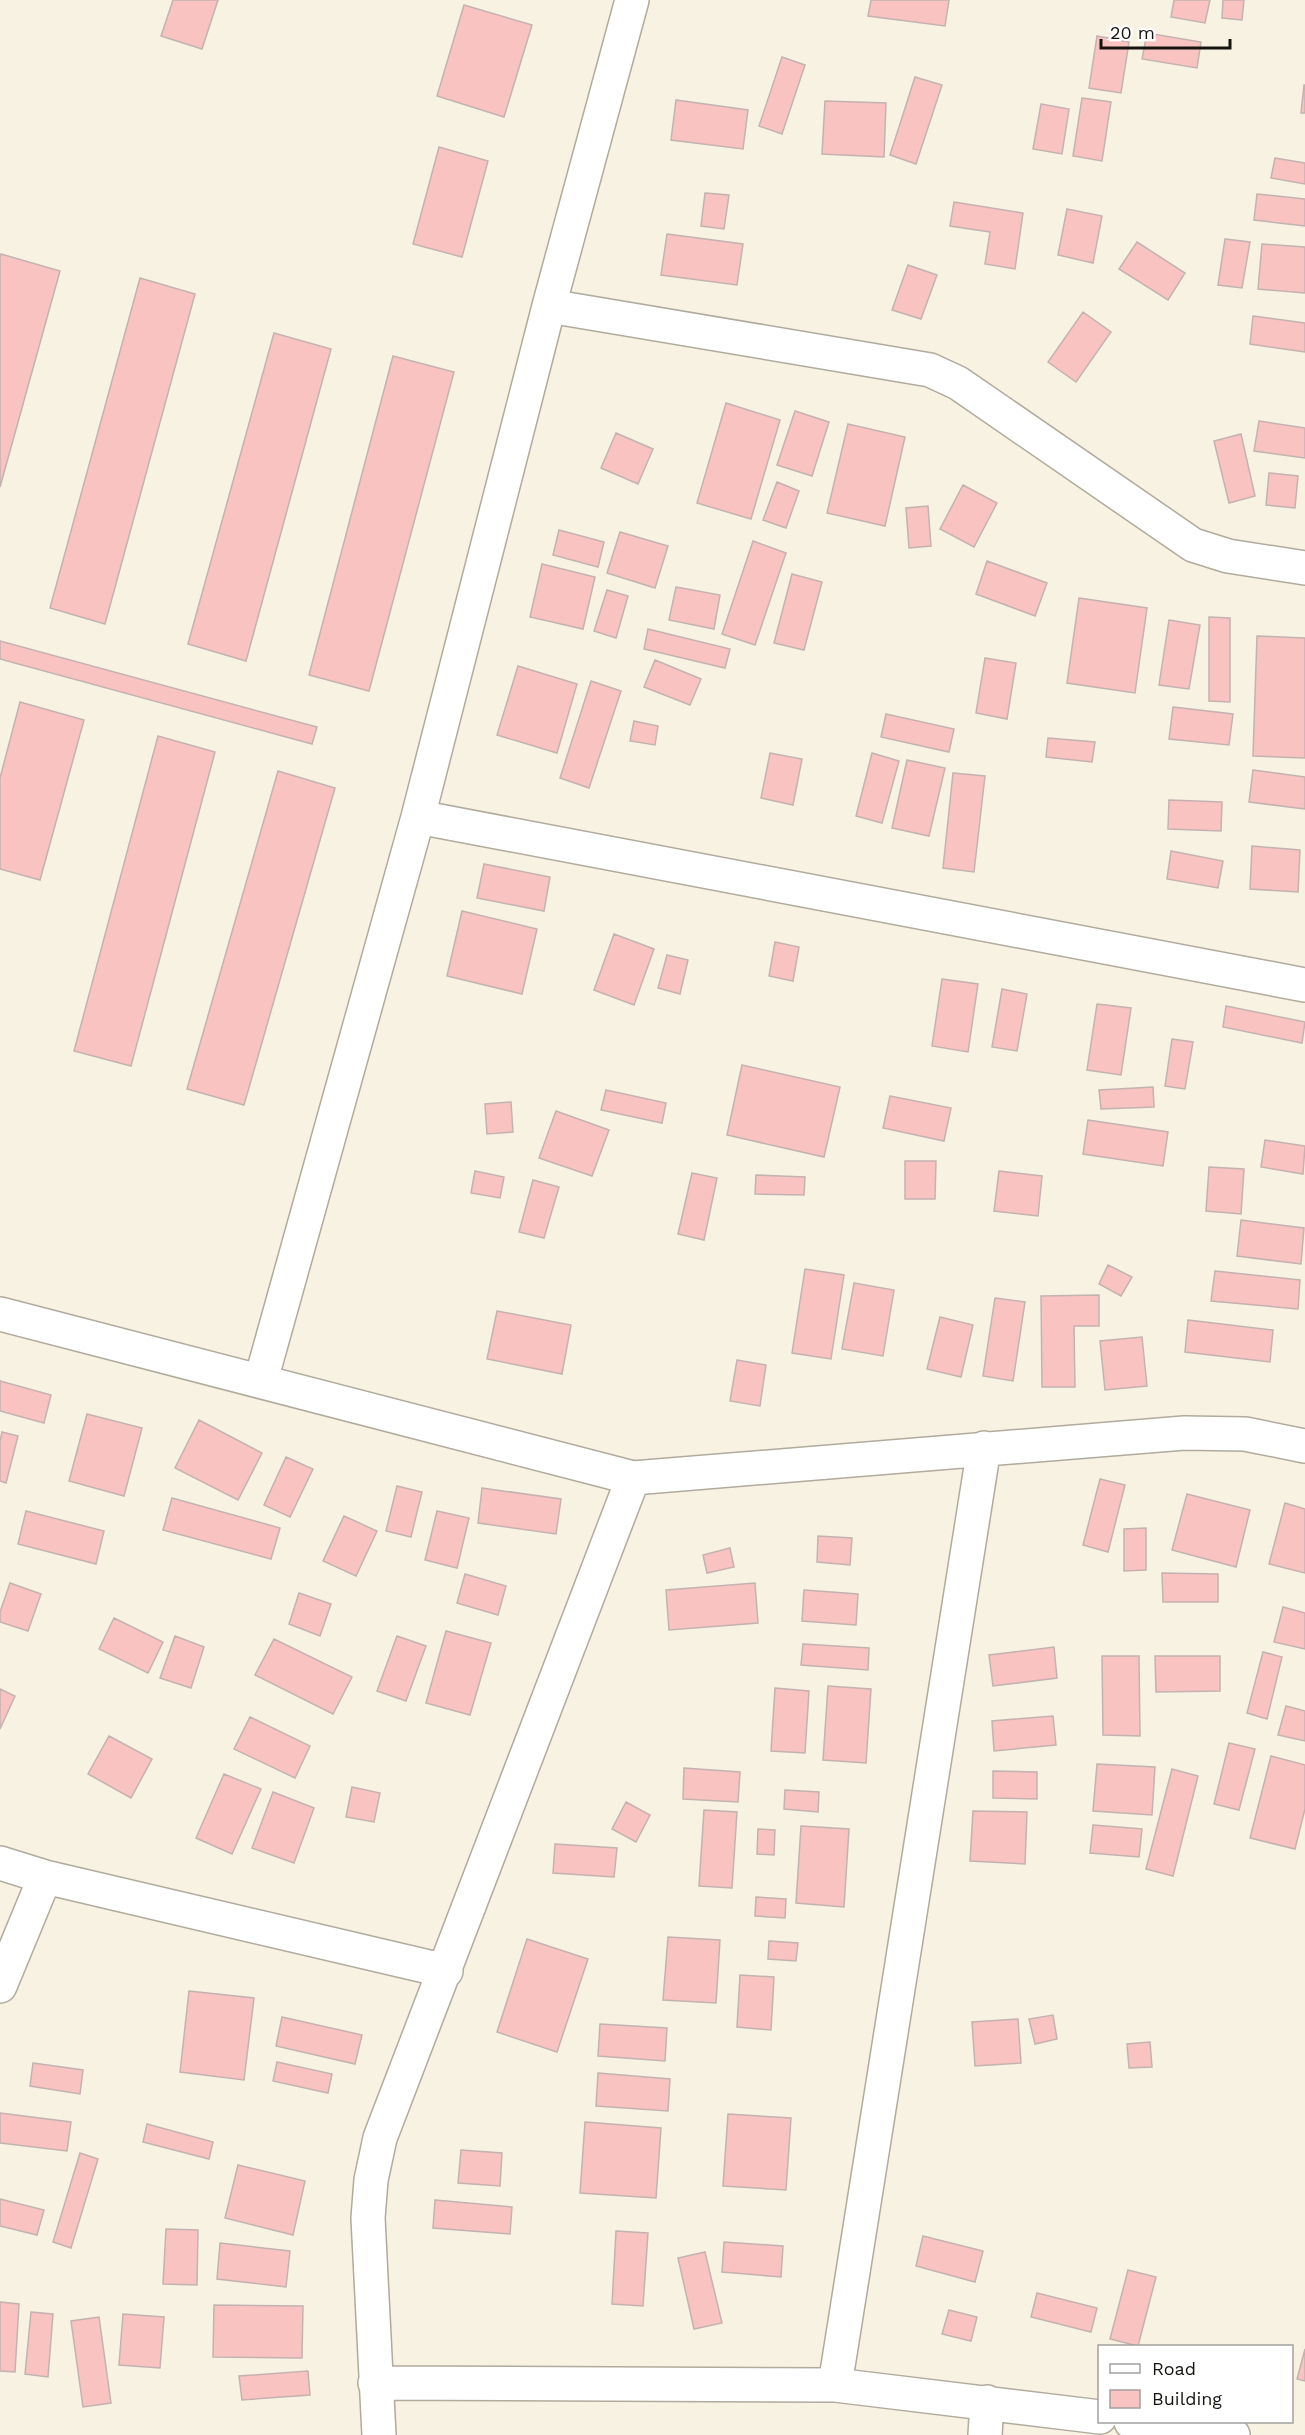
<svg xmlns="http://www.w3.org/2000/svg" width="1305" height="2435" font-family="'Work Sans',sans-serif">
<style>
.building{fill:#f9c3c1;stroke:#c4b2b1;stroke-width:1.5}
.lines{fill:none;stroke-linecap:round;stroke-linejoin:round}
.minor-casing{stroke:#b0ab9c;stroke-width:36}
.minor{stroke:#fff;stroke-width:33}
</style>
<rect width="100%" height="100%" fill="#f8f2e3"/>
<path class="building" d="M173 0H218L202 49 161 36Z
M871 0H949L945 26 868 16Z
M1174 0H1210L1205 23 1171 17Z
M1223 0H1244L1242 20 1222 18Z
M464 5 532 25 504 117 437 96Z
M1147 33 1201 42 1197 68 1142 59Z
M1097 36 1129 42 1121 93 1089 88Z
M782 57 805 65 782 134 759 126Z
M915 77 942 85 916 164 890 155Z
M1304 85H1305V113H1301Z
M1082 98 1111 102 1102 161 1073 156Z
M676 100 748 110 743 149 671 140Z
M825 101 886 103 884 157 822 154Z
M1041 104 1069 109 1062 154 1033 149Z
M439 147 488 161 462 257 413 244Z
M1275 158 1305 163V184L1271 178Z
M705 193 729 195 724 229 701 226Z
M1257 194 1305 199V226L1254 220Z
M954 202 1023 213 1015 269 985 264 990 232 950 226Z
M1067 209 1102 216 1093 263 1058 255Z
M667 234 743 244 737 285 661 275Z
M1225 239 1250 242 1242 288 1218 285Z
M1137 242 1185 273 1168 300 1119 269Z
M1262 244 1305 247V293L1258 289Z
M1 254 60 271 0 487V257Z
M908 265 937 275 921 319 892 310Z
M140 278 195 294 105 624 50 608Z
M1083 312 1111 332 1076 382 1048 362Z
M1253 316 1305 323V352L1250 344Z
M274 333 331 349 246 661 188 644Z
M393 356 454 372 369 691 309 675Z
M726 403 780 420 751 519 697 503Z
M795 411 829 422 812 476 777 465Z
M1259 421 1305 428V458L1254 451Z
M848 424 905 437 885 526 827 513Z
M616 433 653 449 638 484 601 468Z
M1241 434 1255 496 1229 503 1214 441Z
M1269 473 1298 476 1295 508 1266 505Z
M777 482 799 491 786 528 763 520Z
M963 485 997 503 974 547 940 529Z
M928 506 931 546 909 548 906 508Z
M559 530 604 542 598 567 553 555Z
M620 532 668 546 655 588 607 573Z
M753 541 786 553 755 645 722 634Z
M987 561 1047 583 1035 616 976 594Z
M542 564 595 577 583 629 530 617Z
M792 574 822 582 804 650 774 643Z
M676 587 720 595 714 629 669 620Z
M607 590 628 596 616 638 594 631Z
M1079 598 1147 608 1135 693 1067 683Z
M1209 617 1230 618V702L1209 701Z
M1169 620 1200 625 1189 689 1159 685Z
M648 629 730 649 725 668 644 649Z
M1257 636 1305 638V758L1253 756Z
M0 641 317 727 312 744 0 659Z
M985 658 1016 663 1007 719 976 713Z
M655 660 701 679 690 705 644 687Z
M518 666 577 684 557 753 497 735Z
M591 681 621 691 589 788 560 778Z
M20 702 84 720 40 880 0 869V778Z
M1173 707 1233 714 1229 745 1169 739Z
M886 714 954 729 949 752 881 737Z
M634 721 658 726 655 745 630 741Z
M158 736 215 752 131 1066 74 1051Z
M1048 738 1095 742 1092 762 1046 757Z
M770 753 802 759 793 805 761 798Z
M872 753 899 761 882 823 856 816Z
M907 760 945 768 929 836 892 828Z
M1253 770 1305 777V809L1249 802Z
M278 771 335 788 244 1105 187 1089Z
M953 773 985 776 974 872 943 868Z
M1169 800 1222 802 1221 831 1168 829Z
M1252 846 1300 850 1298 892 1250 889Z
M1171 851 1223 861 1218 888 1167 879Z
M484 864 550 877 544 911 477 898Z
M462 911 537 929 522 994 447 976Z
M614 934 654 949 634 1005 594 990Z
M775 942 799 947 793 981 769 976Z
M667 955 688 960 680 994 658 988Z
M942 979 978 984 968 1052 932 1046Z
M1002 989 1027 994 1017 1051 992 1047Z
M1097 1004 1131 1008 1121 1075 1087 1070Z
M1226 1006 1305 1022 1302 1043 1223 1027Z
M1172 1039 1193 1042 1185 1089 1165 1086Z
M742 1065 840 1087 824 1157 727 1135Z
M1153 1087 1154 1107 1101 1109 1099 1090Z
M606 1090 666 1103 662 1123 601 1110Z
M890 1096 951 1108 944 1141 883 1128Z
M511 1102 513 1132 487 1134 485 1104Z
M556 1111 609 1130 592 1176 539 1158Z
M1088 1120 1168 1132 1163 1166 1083 1154Z
M1265 1140 1305 1146 1303 1174 1261 1167Z
M905 1161H936L935 1199H905Z
M1209 1167 1244 1169 1241 1214 1206 1211Z
M475 1171 504 1177 500 1198 471 1193Z
M999 1171 1042 1176 1038 1216 994 1211Z
M692 1173 717 1178 704 1240 678 1234Z
M756 1175 805 1177 804 1195 755 1194Z
M533 1180 559 1187 544 1238 519 1232Z
M1241 1220 1304 1228 1301 1264 1237 1256Z
M1108 1265 1132 1277 1121 1296 1099 1284Z
M805 1269 844 1275 831 1359 792 1353Z
M1215 1271 1300 1280 1298 1309 1211 1301Z
M854 1283 894 1290 883 1356 842 1349Z
M1099 1295V1326H1074L1075 1387H1042L1041 1296Z
M995 1298 1025 1302 1013 1381 983 1376Z
M497 1311 571 1325 562 1374 487 1359Z
M940 1317 973 1325 961 1377 927 1369Z
M1188 1320 1273 1330 1270 1362 1185 1352Z
M1142 1337 1147 1386 1105 1390 1100 1341Z
M737 1360 766 1365 760 1406 730 1401Z
M0 1381 51 1395 44 1423 0 1411Z
M87 1414 142 1428 124 1496 69 1481Z
M199 1420 262 1453 238 1500 175 1468Z
M2 1432 18 1436 6 1483 0 1481V1441Z
M286 1457 313 1469 290 1517 264 1505Z
M1100 1479 1125 1485 1108 1552 1083 1545Z
M397 1486 422 1492 411 1537 386 1531Z
M482 1488 561 1499 556 1534 478 1523Z
M1187 1494 1250 1510 1236 1567 1172 1550Z
M172 1498 280 1528 271 1559 163 1530Z
M1285 1503 1305 1509V1573L1269 1564Z
M26 1511 104 1531 96 1564 18 1544Z
M437 1511 469 1518 457 1568 425 1560Z
M344 1516 377 1531 356 1576 323 1561Z
M1146 1528V1570L1124 1571V1529Z
M818 1536 852 1538 850 1565 817 1562Z
M730 1548 734 1567 707 1573 703 1555Z
M1162 1573 1218 1574V1602H1163Z
M465 1574 506 1586 498 1615 457 1603Z
M10 1583 41 1594 28 1631 0 1622V1612Z
M755 1583 758 1623 669 1630 666 1590Z
M804 1590 858 1594 856 1625 802 1621Z
M299 1593 331 1604 320 1636 289 1624Z
M1283 1607 1305 1613V1649L1274 1642Z
M114 1618 163 1642 148 1673 99 1649Z
M446 1631 491 1643 470 1715 426 1703Z
M175 1636 204 1647 191 1688 160 1678Z
M397 1636 426 1646 406 1701 377 1691Z
M274 1639 352 1677 333 1714 255 1675Z
M803 1644 869 1648 868 1670 801 1665Z
M1054 1647 1057 1678 993 1686 989 1655Z
M1263 1652 1282 1657 1267 1719 1247 1713Z
M1102 1656H1139L1140 1736 1103 1735Z
M1155 1656H1220V1691L1156 1692Z
M828 1686 871 1689 866 1763 823 1760Z
M775 1688 809 1691 805 1753 771 1751Z
M0 1689 15 1696 0 1729Z
M1286 1706 1305 1711V1741L1278 1735Z
M1053 1716 1056 1745 994 1751 992 1721Z
M250 1717 310 1746 295 1778 234 1749Z
M109 1736 152 1759 131 1798 88 1774Z
M1229 1743 1255 1749 1239 1810 1214 1804Z
M1271 1756 1305 1765V1809L1295 1849 1250 1838Z
M1097 1764 1155 1767 1152 1815 1093 1811Z
M684 1768 740 1772 738 1802 683 1799Z
M1172 1769 1198 1776 1173 1876 1146 1869Z
M993 1771 1037 1772V1799L993 1798Z
M224 1774 261 1789 232 1854 196 1838Z
M352 1787 380 1793 374 1822 346 1817Z
M785 1790 819 1792 818 1812 784 1809Z
M273 1792 314 1808 294 1863 252 1848Z
M626 1802 650 1815 636 1842 612 1829Z
M704 1810 737 1812 732 1888 699 1886Z
M973 1811 1027 1812 1025 1864 970 1861Z
M1093 1825 1142 1829 1139 1857 1090 1853Z
M801 1826 849 1829 844 1907 796 1903Z
M758 1829 775 1830 774 1855 757 1854Z
M555 1844 617 1848 614 1877 553 1873Z
M756 1897 786 1899 785 1918 755 1916Z
M668 1937 720 1940 716 2003 663 2000Z
M527 1939 588 1959 557 2052 497 2032Z
M769 1941 798 1943 796 1961 768 1959Z
M740 1975 774 1977 771 2030 737 2027Z
M189 1991 254 1998 244 2080 180 2072Z
M1053 2015 1057 2039 1035 2044 1029 2019Z
M282 2017 362 2035 355 2064 276 2046Z
M1018 2019 1021 2063 975 2066 972 2022Z
M600 2024 667 2028 665 2061 598 2056Z
M1150 2042 1152 2067 1129 2068 1127 2044Z
M277 2062 332 2074 328 2093 273 2081Z
M33 2063 83 2070 80 2094 30 2086Z
M598 2073 670 2079 668 2111 596 2106Z
M0 2113 71 2122 67 2151 0 2143Z
M728 2114 791 2118 786 2190 723 2186Z
M585 2122 661 2128 656 2198 580 2193Z
M147 2124 213 2142 209 2159 143 2142Z
M461 2150 502 2153 500 2186 458 2183Z
M80 2153 98 2159 71 2248 53 2242Z
M238 2165 305 2181 293 2235 225 2218Z
M0 2199 44 2210 37 2235 0 2226Z
M435 2200 512 2207 510 2234 433 2228Z
M166 2229 198 2230 197 2285 163 2284Z
M616 2231 648 2233 643 2306 612 2304Z
M923 2236 983 2251 975 2282 916 2266Z
M724 2242 783 2246 781 2277 722 2272Z
M220 2243 290 2251 286 2287 217 2279Z
M705 2252 722 2323 694 2329 678 2258Z
M1128 2270 1156 2277 1138 2346 1110 2339Z
M1037 2293 1097 2308 1091 2332 1031 2317Z
M0 2302 19 2304 15 2372 0 2371Z
M214 2305 303 2306 302 2358 213 2357Z
M949 2310 977 2317 971 2341 942 2334Z
M31 2312 53 2314 48 2377 25 2374Z
M123 2314 164 2317 160 2368 119 2365Z
M99 2317 111 2403 83 2407 71 2321Z
M1305 2349V2381L1297 2379Z
M308 2371 310 2395 242 2400 239 2376Z"/>
<g class="lines">
<defs>
<path id="minor" d="M549 306 930 370 958 383 1193 545 1228 556 1305 568
M418 817 1305 985
M0 1314 633 1478 1184 1433 1245 1434 1305 1446
M261 1380 418 817 549 306 632 0
M0 1863 45 1877 446 1971
M0 1986 45 1877
M375 2383 835 2385 1100 2417
M835 2385 984 1448
M1131 2422 1233 2435
M379 2435 368 2218 371 2180 380 2138 633 1478
M985 2435 987 2402"/>
</defs>
<use href="#minor" class="minor-casing"/>
<use href="#minor" class="minor"/>
</g>
<rect x="1098" y="2345" width="195" height="78" fill="#ffffff" stroke="#a2a19f" stroke-width="1.5"/>
<rect x="1110" y="2364" width="30" height="9" fill="#ffffff" stroke="#a2a19f" stroke-width="1.5"/>
<text x="1152" y="2375" font-size="18" fill="#16140f">Road</text>
<rect x="1110" y="2390" width="30" height="18" fill="#f9c3c1" stroke="#a2a19f" stroke-width="1.5"/>
<text x="1152" y="2405" font-size="18" fill="#16140f">Building</text>
<path d="M1101 39v9h129v-9" fill="none" stroke="#16140f" stroke-width="3"/>
<text x="1110" y="39" font-size="18" fill="#16140f" stroke="#ffffff" stroke-width="4.5" paint-order="stroke">20 m</text>
</svg>
